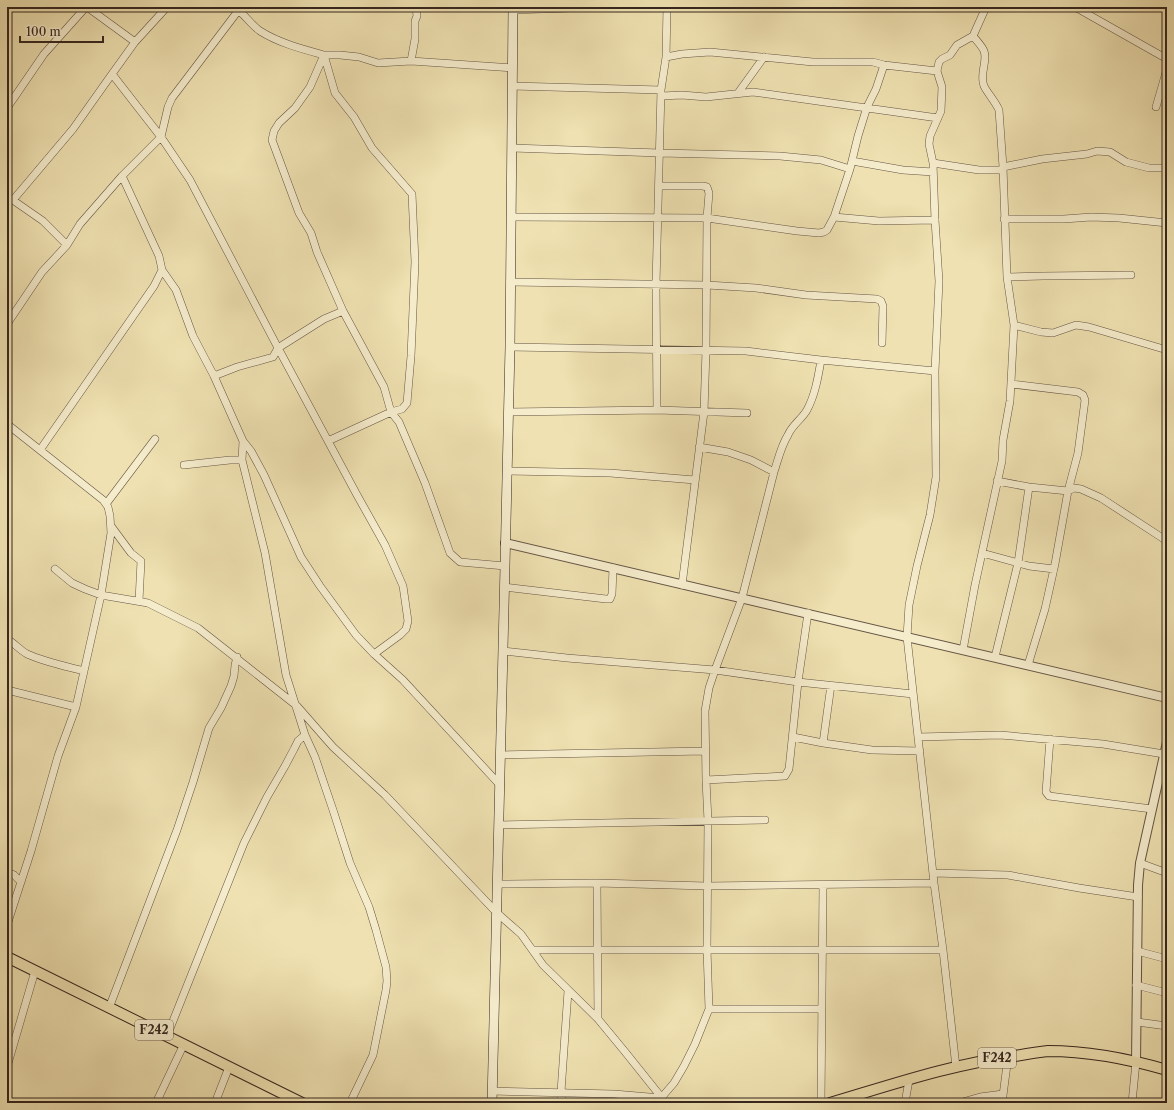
<svg xmlns="http://www.w3.org/2000/svg" width="1174" height="1110" font-family="'Libre Caslon Text',serif">
<style>
.lines{fill:none;stroke-linecap:round;stroke-linejoin:round}
.minor-casing{stroke:#645544;stroke-width:8}
.tertiary-casing{stroke:#645544;stroke-width:10}
.secondary-casing{stroke:#35261f;stroke-width:10}
.primary-casing{stroke:#35261f;stroke-width:12}
.minor{stroke:#f5eccc;stroke-width:7}
.tertiary{stroke:#f5eccc;stroke-width:8}
.secondary{stroke:#f5eccc;stroke-width:9}
.primary{stroke:#efe1b1;stroke-width:10}
.labels{text-anchor:middle;stroke-width:3;stroke-linejoin:round;paint-order:stroke}
.shield{fill:#f5eccc;stroke:#6f6153;stroke-width:1}
.shield-label{font-size:12px;font-weight:bold;fill:#35261f}
</style>
<rect width="100%" height="100%" fill="#efe1b1"/>
<filter id="stains"><feTurbulence type="fractalNoise" baseFrequency=".005" numOctaves="4"/><feColorMatrix values="0 0 0 0 .2 0 0 0 0 .09 0 0 0 0 .02 0 0 0 .5 -.17"/></filter>
<radialGradient id="worn" r=".72"><stop offset=".6" stop-color="#630" stop-opacity="0"/><stop offset="1" stop-color="#630" stop-opacity=".3"/></radialGradient>
<g class="lines">
<defs>
<path id="minor" d="M87 7 135 42 112 74 161 137 190 180 278 348 273 357 237 367 214 376 243 441 251 451 264 475 301 557 320 586 356 635 374 654 403 680 500 785
M234 7C244 13 250 24 260 31 279 43 302 49 324 55L335 93 354 117 372 148 412 194 415 262 411 356 407 403 402 409 391 412 328 441
M1075 7 1167 59
M513 10 600 7
M135 42 167 7
M666 57 682 54 710 52 813 62H873L884 65 937 71
M411 61 415 39V21L417 16 416 7
M512 86 661 90
M738 93 764 57
M662 96 682 95 706 97 753 92 938 118
M1156 107 1167 69
M7 108 44 54 86 7
M512 148 660 153 780 156 821 160 850 169
M852 161 903 170 933 172
M933 163 979 170H1003
M1003 167 1042 159 1087 154 1097 151 1110 152 1126 162 1149 168H1167
M122 176 159 256 162 270 176 290 193 336 214 376
M659 186H703L707 187 709 193 707 218 706 350 704 412 682 585
M7 196 43 221 67 245
M13 200 73 129 112 74
M511 217 707 218 797 231 819 233 824 232 827 230 834 217 850 169 858 136 867 107 876 89 884 65
M834 217 879 221 935 220
M1004 219H1064L1091 217 1119 218 1167 223
M1007 277 1043 276 1131 275
M510 282 707 285 756 288 806 295 877 299 881 301 883 306 882 343
M343 311 317 252 311 233 299 213 272 140 274 131 279 123 295 108 310 87 324 55H340L359 57 378 63 411 61 513 68
M7 324 42 272 67 245 80 224 122 176 161 137 168 107 172 98 241 7
M1014 325 1041 332 1053 333 1076 325 1089 327 1167 350
M510 347 746 351 821 360 935 371
M1011 384 1078 392 1083 395 1085 400 1078 453 1068 491 1055 564 1045 609 1028 665
M657 410 656 284 661 90 666 57 667 7
M508 412 657 410 747 413
M7 424 103 500 108 507 110 516 111 533 101 595 76 707 58 756 31 851 7 925
M243 441 242 460 265 553 286 675 305 735 315 757 333 810 350 863 369 907 376 930 386 967 387 981 386 990 373 1055 350 1103
M40 450 154 286 162 270
M184 465 230 460H242
M507 471 610 473 695 480
M774 472C778 460 781 446 788 435 792 425 802 419 807 410 815 395 818 378 821 360
M997 481 1029 487 1068 491 1074 488 1081 489 1101 498 1167 541
M106 504 155 439
M111 526 131 553 141 561 139 601
M982 553 1029 566 1054 569
M55 569 72 583 85 589 101 595 148 603 198 628 297 706 333 747 385 795 497 913 521 934 543 965 598 1019 626 1053 666 1103
M504 587 606 599H610L612 594 613 568
M7 639C14 643 20 650 27 654 45 662 65 666 84 671
M963 650 975 585 1002 461 1003 440 1010 401 1014 325 1007 277 1003 167 999 110C995 101 988 94 984 86 979 74 988 61 984 51 982 46 976 40 973 36L986 7
M503 651 567 658 715 670 798 682 913 694
M374 654 400 635 406 629 408 621 403 586 385 545 357 495 278 348 324 319 343 311 384 387 391 412 399 422 425 483 450 553 460 562 505 566
M995 657 1018 563 1029 487
M7 690 76 707
M793 737 823 743 872 750 920 751
M918 737 1000 735 1103 744 1164 754
M1050 739 1046 792 1049 796 1152 809
M823 743 831 685
M501 755 705 751
M706 780 785 776 789 769 798 682 808 613
M499 825 765 820
M1140 863 1167 873
M7 872 14 875 21 882
M933 873 1008 875 1079 888 1138 897
M597 883 598 1019
M498 884 597 883 707 886 934 883
M533 950H943
M1137 951 1167 959
M1136 985 1167 993
M109 1008 177 830 193 782 209 728 221 708 231 686 234 676 235 665 237 657
M709 1009H821
M1137 1022 1167 1026
M167 1036 244 843 267 797 285 766 294 749 298 741 305 735
M7 1067 35 971
M956 1067 943 950 934 883 907 637 909 605 917 566 930 515 936 477 935 371 939 281 935 220 933 163 929 144 930 136 941 111 942 87 937 71 939 62 942 59 950 55 957 45 973 36
M492 1091 614 1094 661 1098 674 1083 684 1066 695 1044 709 1009 707 949 708 821 706 780 705 711 709 688 715 670 742 598 774 472 751 460 728 452 699 447
M156 1103 184 1044
M215 1103 229 1067
M562 1103 561 1092 568 991
M821 1103 823 885
M905 1103 909 1080
M959 1103 980 1097 1003 1094
M1002 1103 1008 1057
M1132 1103 1136 1062"/>
<path id="tertiary" d="M505 543 1167 698
M1136 1062 1138 885 1140 863 1167 742"/>
<path id="secondary" d="M492 1103 505 566 510 347 513 7"/>
<path id="primary" d="M7 957 302 1103
M830 1103C891 1085 952 1064 1015 1056 1026 1054 1037 1052 1048 1051 1088 1051 1129 1059 1167 1070"/>
</defs>
<use href="#minor" class="minor-casing"/>
<use href="#tertiary" class="tertiary-casing"/>
<use href="#secondary" class="secondary-casing"/>
<use href="#primary" class="primary-casing"/>
<use href="#minor" class="minor"/>
<use href="#tertiary" class="tertiary"/>
<use href="#secondary" class="secondary"/>
<use href="#primary" class="primary"/>
</g>
<g class="labels">
<g class="shield">
<rect x="135" y="1020" width="38" height="20" rx="3"/>
<rect x="978" y="1048" width="38" height="20" rx="3"/>
</g>
<g class="shield-label">
<text x="154" y="1034">F242</text>
<text x="997" y="1062">F242</text>
</g>
</g>
<rect width="1174" height="1110" fill="none" stroke="#efe1b1" stroke-width="24"/>
<rect x="8" y="8" width="1158" height="1094" fill="none" stroke="#35261f" stroke-width="2"/>
<rect x="12" y="12" width="1150" height="1086" fill="none" stroke="#35261f"/>
<path d="M20 36v6h83v-6" fill="none" stroke="#35261f" stroke-width="2"/>
<text x="26" y="36" font-size="12" fill="#35261f" stroke="#f5eccc" stroke-width="3" paint-order="stroke">100 m</text>
<rect width="100%" height="100%" filter="url(#stains)"/>
<rect width="100%" height="100%" fill="url(#worn)"/>
</svg>
